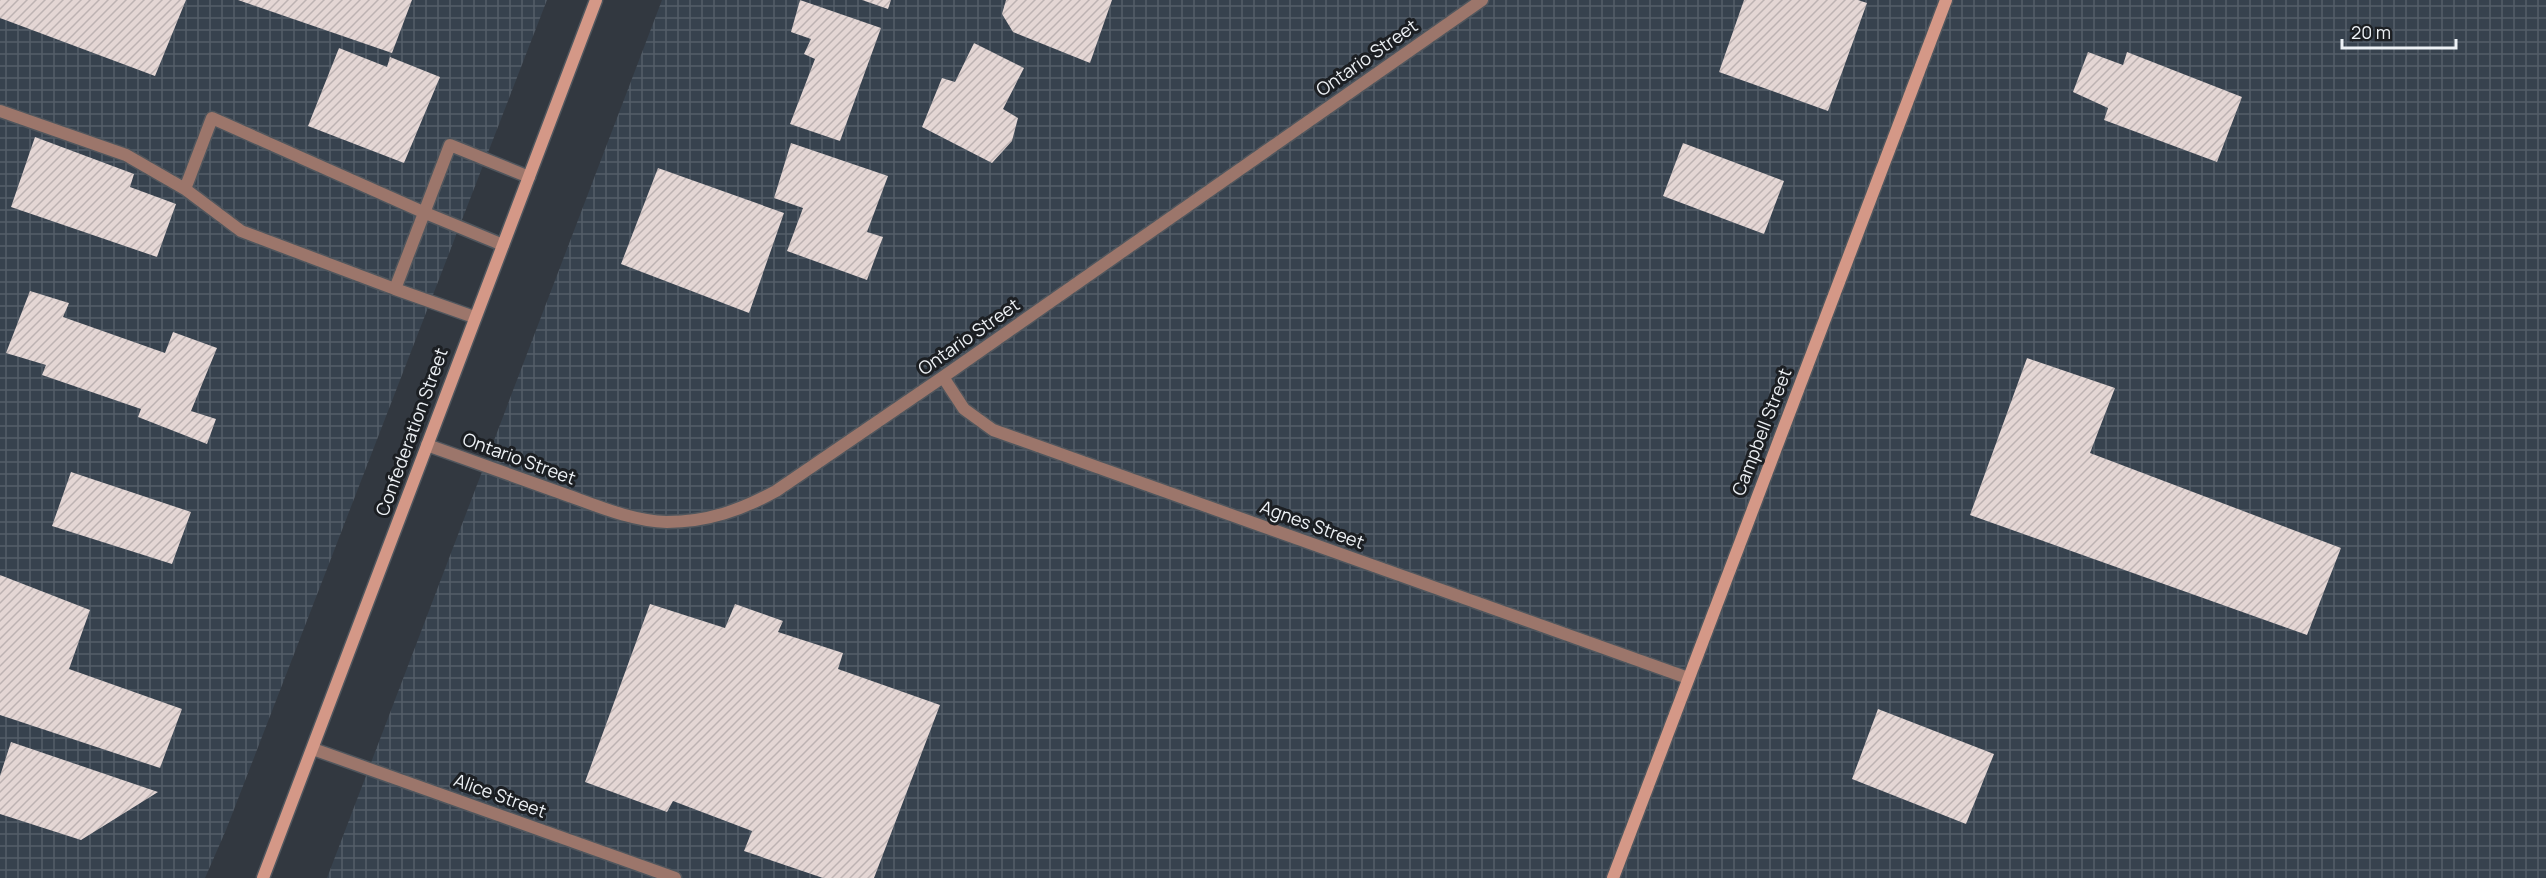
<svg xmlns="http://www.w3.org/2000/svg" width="2546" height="878" font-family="Manrope,sans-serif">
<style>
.industrial{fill:url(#industrial-grid)}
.building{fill:url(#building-hatch)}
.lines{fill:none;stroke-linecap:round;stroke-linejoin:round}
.lane-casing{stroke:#50565d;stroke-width:15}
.street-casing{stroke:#50565d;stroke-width:15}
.secondary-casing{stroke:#50565d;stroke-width:15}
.lane{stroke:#9c766b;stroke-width:12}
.street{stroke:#9c766b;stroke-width:12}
.secondary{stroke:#d49887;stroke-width:12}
.labels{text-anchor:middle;stroke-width:6;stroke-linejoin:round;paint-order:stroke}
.street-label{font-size:18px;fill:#edf1f5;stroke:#1c1f23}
</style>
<defs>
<pattern id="industrial-grid" width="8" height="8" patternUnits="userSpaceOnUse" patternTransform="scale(1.5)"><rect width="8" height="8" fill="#37424e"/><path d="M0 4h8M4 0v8" fill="none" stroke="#545e68"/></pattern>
<pattern id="building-hatch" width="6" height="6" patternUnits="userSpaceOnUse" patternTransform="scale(1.5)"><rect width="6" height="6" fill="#e4d6d4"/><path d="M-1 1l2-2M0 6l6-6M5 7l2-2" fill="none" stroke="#bdb2b2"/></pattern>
</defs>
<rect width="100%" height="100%" fill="#323840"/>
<path class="industrial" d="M0 0H547L226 830 205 878H0Z
M662 0H2546V878H327Z"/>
<path class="building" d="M0 0H186L155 76 0 18Z
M238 0H412L392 53Z
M800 0 881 28 840 141 790 124 815 59 804 54 811 39 791 32Z
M862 0H891L888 9Z
M1006 0H1112L1090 63 1013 32 1002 14Z
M1744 0H1858L1867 3 1828 111 1719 72Z
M974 43 1024 68 1003 109 1018 118 1012 141 992 163 922 127 942 78 955 82Z
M339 48 387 67 390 57 440 77 404 163 308 126Z
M2088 52 2123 65 2127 52 2242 97 2217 162 2104 120 2108 108 2073 92Z
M35 137 134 174 130 187 176 204 157 257 11 207Z
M791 143 888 176 867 232 883 237 867 280 787 251 803 208 774 198Z
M1683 143 1784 181 1764 234 1663 196Z
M658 168 784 213 749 313 621 264Z
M30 291 69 303 63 317 165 353 173 332 217 348 191 411 216 419 207 444 138 417 141 409 42 375 46 365 6 353Z
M2027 358 2115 388 2090 453 2341 548 2307 635 1970 515Z
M71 472 191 512 172 564 52 526Z
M0 575 90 610 69 669 182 709 160 768 0 715Z
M650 604 725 628 735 604 783 621 778 632 843 653 838 669 940 705 874 878H823L744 851 752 831 673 801 667 812 585 782Z
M1878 709 1994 754 1966 824 1852 779Z
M11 742 158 792 81 840 0 814V776Z"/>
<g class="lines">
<defs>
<path id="lane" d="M0 111 126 155 185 189 241 231 395 289
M185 189 212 118 423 212 503 245
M474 317 395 289 450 145 529 177"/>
<path id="street" d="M943 377 964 409 993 430 1688 678
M427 445C472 461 517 477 561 493 595 505 631 521 667 522 708 522 741 510 776 491L943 377 1482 0
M313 749 675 878"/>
<path id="secondary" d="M263 878 596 0
M1613 878 1946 0"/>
</defs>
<use href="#lane" class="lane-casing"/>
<use href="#street" class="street-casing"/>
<use href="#secondary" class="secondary-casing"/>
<use href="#lane" class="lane"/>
<use href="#street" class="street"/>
<use href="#secondary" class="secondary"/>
</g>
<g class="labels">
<g class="street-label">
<text transform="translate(1367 58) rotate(-35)" y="6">Ontario Street</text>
<text transform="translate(969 337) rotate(-35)" y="6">Ontario Street</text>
<text transform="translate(412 432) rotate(-70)" y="6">Confederation Street</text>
<text transform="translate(1762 432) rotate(-69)" y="6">Campbell Street</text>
<text transform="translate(519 459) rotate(20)" y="6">Ontario Street</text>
<text transform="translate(1312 525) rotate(20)" y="6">Agnes Street</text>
<text transform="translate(500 796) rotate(20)" y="6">Alice Street</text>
</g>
</g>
<path d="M2342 39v9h114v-9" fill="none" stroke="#edf1f5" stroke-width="3"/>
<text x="2351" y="39" font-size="18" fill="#edf1f5" stroke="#1c1f23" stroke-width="4.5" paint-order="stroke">20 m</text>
</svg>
